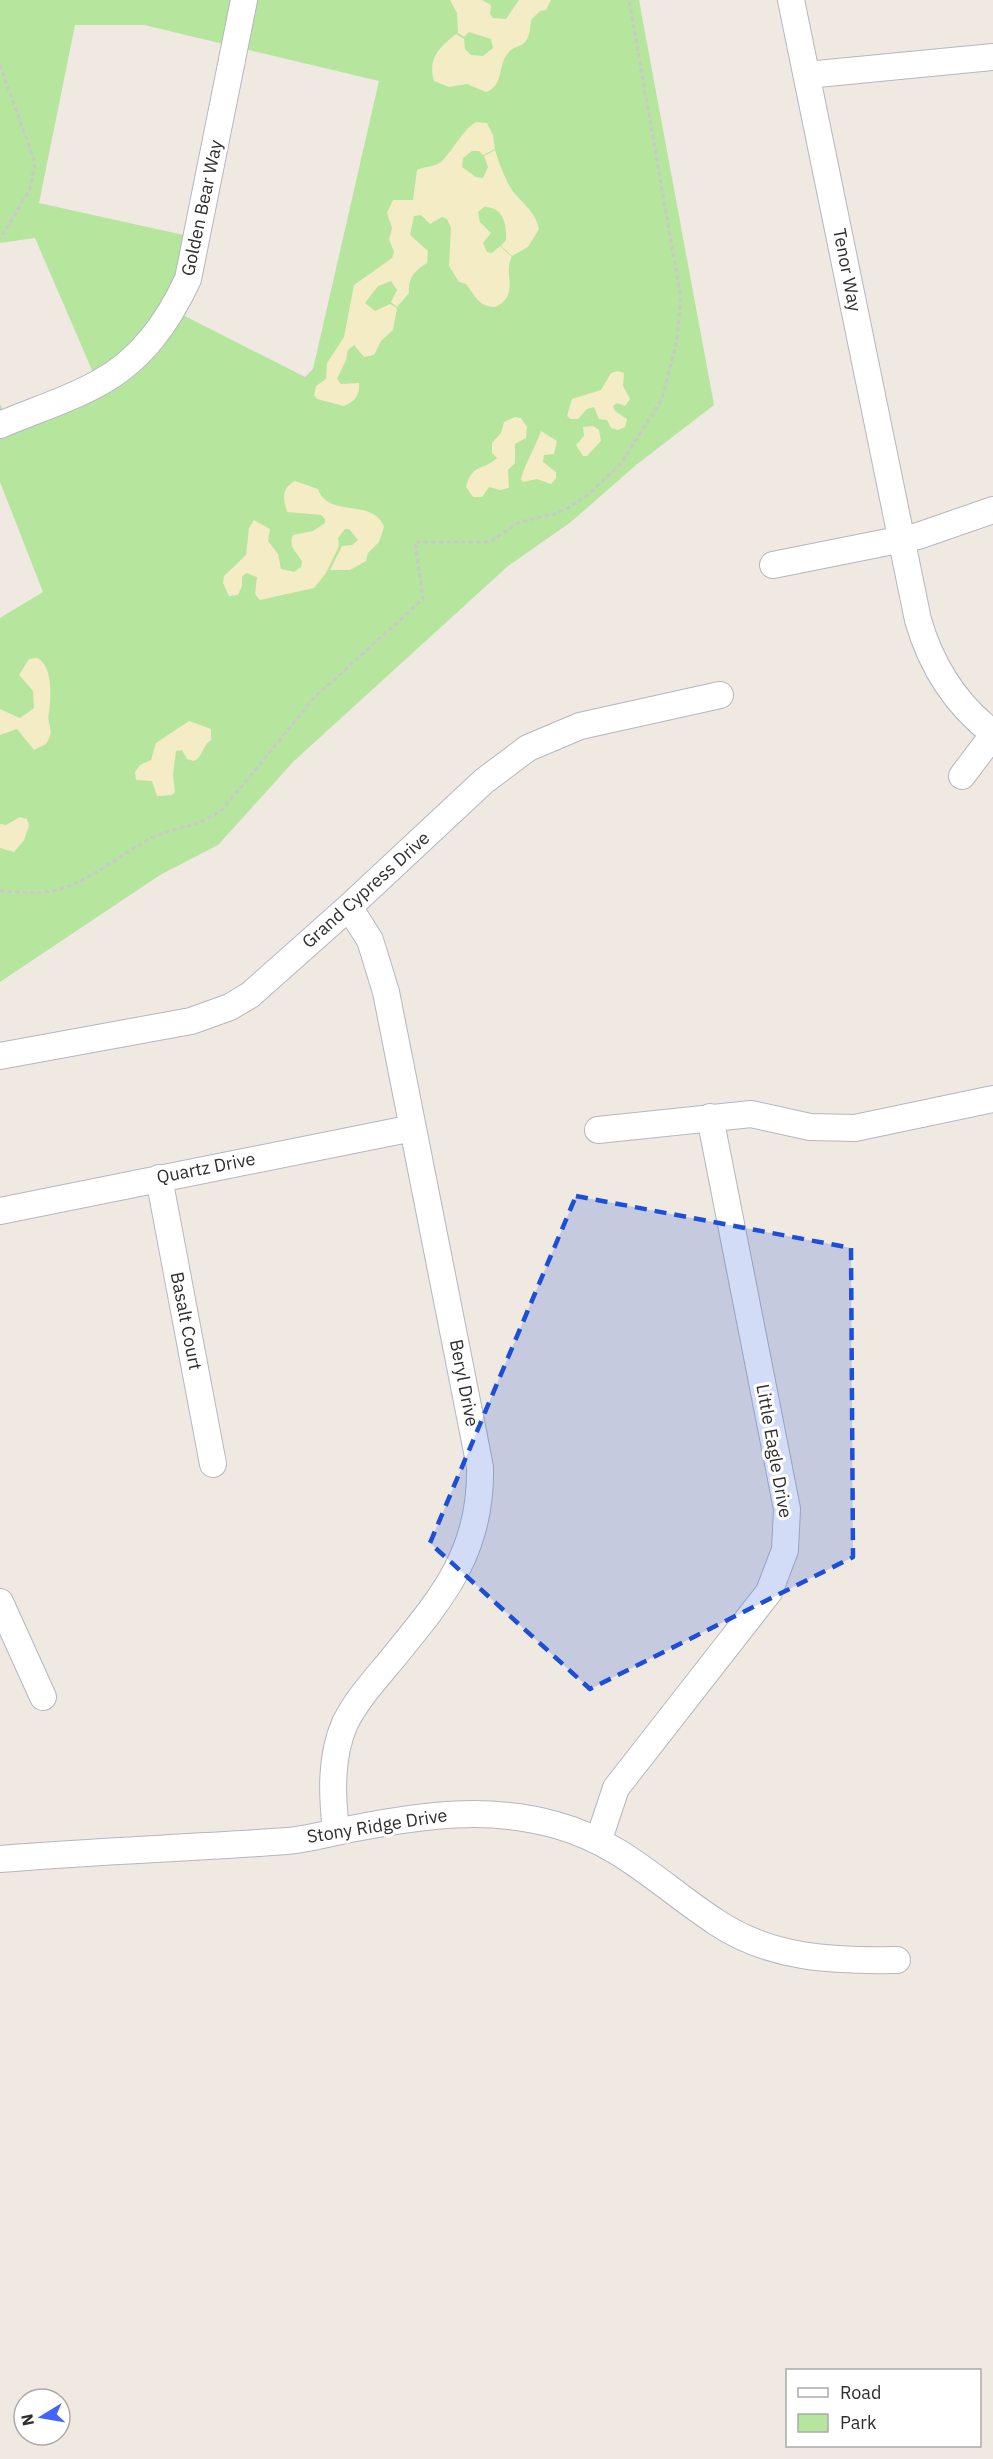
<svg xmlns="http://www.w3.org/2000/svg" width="993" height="2459" font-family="'IBM Plex Sans',sans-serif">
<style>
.green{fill:#b6e59e;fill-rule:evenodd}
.sand{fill:#f3ecc5}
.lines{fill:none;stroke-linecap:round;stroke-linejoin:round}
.minor-casing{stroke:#b4b7c1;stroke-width:28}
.path{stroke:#c9c9c9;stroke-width:3;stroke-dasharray:4.5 3;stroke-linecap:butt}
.minor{stroke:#fff;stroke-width:26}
.marked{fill:#1d4ed8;fill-opacity:0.2;stroke:#1d4ed8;stroke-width:4.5;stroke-dasharray:12 8;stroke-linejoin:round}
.labels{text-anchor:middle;stroke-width:6;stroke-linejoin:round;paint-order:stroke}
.street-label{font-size:18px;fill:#2e2e2e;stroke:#fff}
</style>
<rect width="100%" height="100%" fill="#efe9e1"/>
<path class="green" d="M0 0H639L714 405 636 465 571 522 508 566 294 761 218 845 160 875 0 982V618L43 592 0 482V404L8 421 98 384 35 238 0 243ZM75 25H144L379 81 313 369 305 377 173 310 197 238 39 203Z"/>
<path class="sand" d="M450 0H482L491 5 490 14 493 18 506 19 519 0H551L546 10 540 11 531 20C529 55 515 40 506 56 498 68 503 86 486 92L467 84 449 87 434 81C427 58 441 46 456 34L464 39 465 49 471 55 483 56 493 48 491 39 469 32 464 37 458 33 457 13Z
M477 122 487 123 493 135 495 149 483 155 479 151H472L463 158 462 167 476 177 483 178 488 167 484 156 495 150C499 163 505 179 512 190 522 203 536 212 539 229L528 247 512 256 501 246 506 240C507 224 503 206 484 207L478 212 480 222 491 233 483 243 487 252 492 253 500 246 512 257C502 272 521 296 495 307 477 306 476 296 466 284L459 282 449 266 451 228 447 219 442 217 430 224 421 215 414 216 410 235 428 251 427 263C414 271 408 278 409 293L397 307 391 302 397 290 391 281 378 286 365 303 375 311 390 304 397 308 393 330 381 341 374 355 364 357 354 345 348 350 346 360 337 379 341 384 359 383C360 395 355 401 344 406L317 399 314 395 316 386 326 379 327 363 344 337 354 285 392 258 394 252 389 239 392 228 387 213 393 200H413L417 170C425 166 435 167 441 162 452 152 466 125 477 122Z
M618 371 624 373 623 386 630 399 625 406 617 403 613 406 615 411 627 419 625 427 618 430 611 428 607 420 599 419 594 407 587 409 578 419H571L567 416 572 399 601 390 611 373Z
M515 417 521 418 527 427 526 438 515 444V463L508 470 509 488 500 490 489 487 482 497H473L466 487C472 463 483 471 497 458L492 453V443L501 433 504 422Z
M593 426 599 430 601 441 587 456H583L576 445 584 436 583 427Z
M541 431 557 441 554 454 544 455 543 462 556 472V478L551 484 537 479 523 482 521 479C526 461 535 448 541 431Z
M295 481 318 489C328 519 373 497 384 527L379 542 368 553 366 561 350 570H330L342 546 352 545 358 540 349 529H345L338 538 339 546 326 573 314 588 260 600 255 594 257 577 246 573 242 577V586L238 595 229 596 223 583 224 576 246 555 249 528 254 520 270 529 268 541 278 554 281 569 294 572 301 567 302 561C296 551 288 547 293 535L313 531 325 523V519L321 515 287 512C283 498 281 489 295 481Z
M37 658C53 665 51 697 49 712 46 727 56 728 46 744L34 750 17 729 0 735V709L20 718 34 708 33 691 19 675 29 659Z
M189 721 211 729V740C202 746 203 757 194 761L187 759 182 750 176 751 173 774 175 792 172 795 157 796 152 781 136 780 135 772 140 765 151 760 156 743Z
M20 817 27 819 29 826 24 840 14 852 0 848V824L6 825Z"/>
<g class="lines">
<defs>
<path id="minor" d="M791 0 918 620C931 665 955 704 993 733
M807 75 993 57
M0 425C32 411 66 401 97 384 141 361 168 322 188 279L244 0
M773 565 918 536 993 510
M962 776 993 735
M0 1056 191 1021 230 1007 250 995 349 907 484 781 528 748 580 726 720 695
M598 1130 751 1114 810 1127 855 1128 993 1099
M159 1178 213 1464
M0 1211 413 1128
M0 1602 43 1697
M336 1831C332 1796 330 1757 345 1723 356 1701 372 1683 388 1664 440 1600 482 1554 480 1467L386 992 370 940 349 907
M599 1839 616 1788 769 1592 785 1550 787 1509 710 1117
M0 1859C95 1851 191 1848 287 1841 310 1839 333 1832 356 1828 423 1815 490 1806 556 1825 622 1843 661 1886 716 1922 771 1959 833 1961 897 1960"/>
</defs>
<use href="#minor" class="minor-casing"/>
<path class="path" d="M0 65 35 163 30 189 0 239
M0 891C21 892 44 895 64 888 98 876 124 851 156 836 182 825 197 828 223 809L314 698 423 599 415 542H489L520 522 554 514 570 507 591 492 620 465 662 399 676 345 681 299 629 0"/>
<use href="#minor" class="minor"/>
</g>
<path class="marked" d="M576 1196 851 1248 853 1557 590 1689 430 1543Z"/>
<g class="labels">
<g class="street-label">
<text transform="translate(202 208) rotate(-78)" y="6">Golden Bear Way</text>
<text transform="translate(847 270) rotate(79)" y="6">Tenor Way</text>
<text transform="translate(366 890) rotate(-42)" y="6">Grand Cypress Drive</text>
<text transform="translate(206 1168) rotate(-11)" y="6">Quartz Drive</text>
<text transform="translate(186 1321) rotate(79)" y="6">Basalt Court</text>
<text transform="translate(464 1383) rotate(79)" y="6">Beryl Drive</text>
<text transform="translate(774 1451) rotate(80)" y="6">Little Eagle Drive</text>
<text transform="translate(377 1826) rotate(-9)" y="6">Stony Ridge Drive</text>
</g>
</g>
<rect x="786" y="2369" width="195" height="78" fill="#ffffff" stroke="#ababab" stroke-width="1.5"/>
<rect x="798" y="2388" width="30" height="9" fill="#ffffff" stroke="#ababab" stroke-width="1.5"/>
<text x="840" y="2399" font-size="18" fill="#2e2e2e">Road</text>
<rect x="798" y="2414" width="30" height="18" fill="#b6e59e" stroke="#ababab" stroke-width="1.5"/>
<text x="840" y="2429" font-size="18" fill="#2e2e2e">Park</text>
<g transform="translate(42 2417) rotate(259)"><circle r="28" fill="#ffffff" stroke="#ababab" stroke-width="1.5"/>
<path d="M0-4.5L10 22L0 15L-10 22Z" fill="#4264fb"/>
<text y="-9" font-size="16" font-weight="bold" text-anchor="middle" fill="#2e2e2e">N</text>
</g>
</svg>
